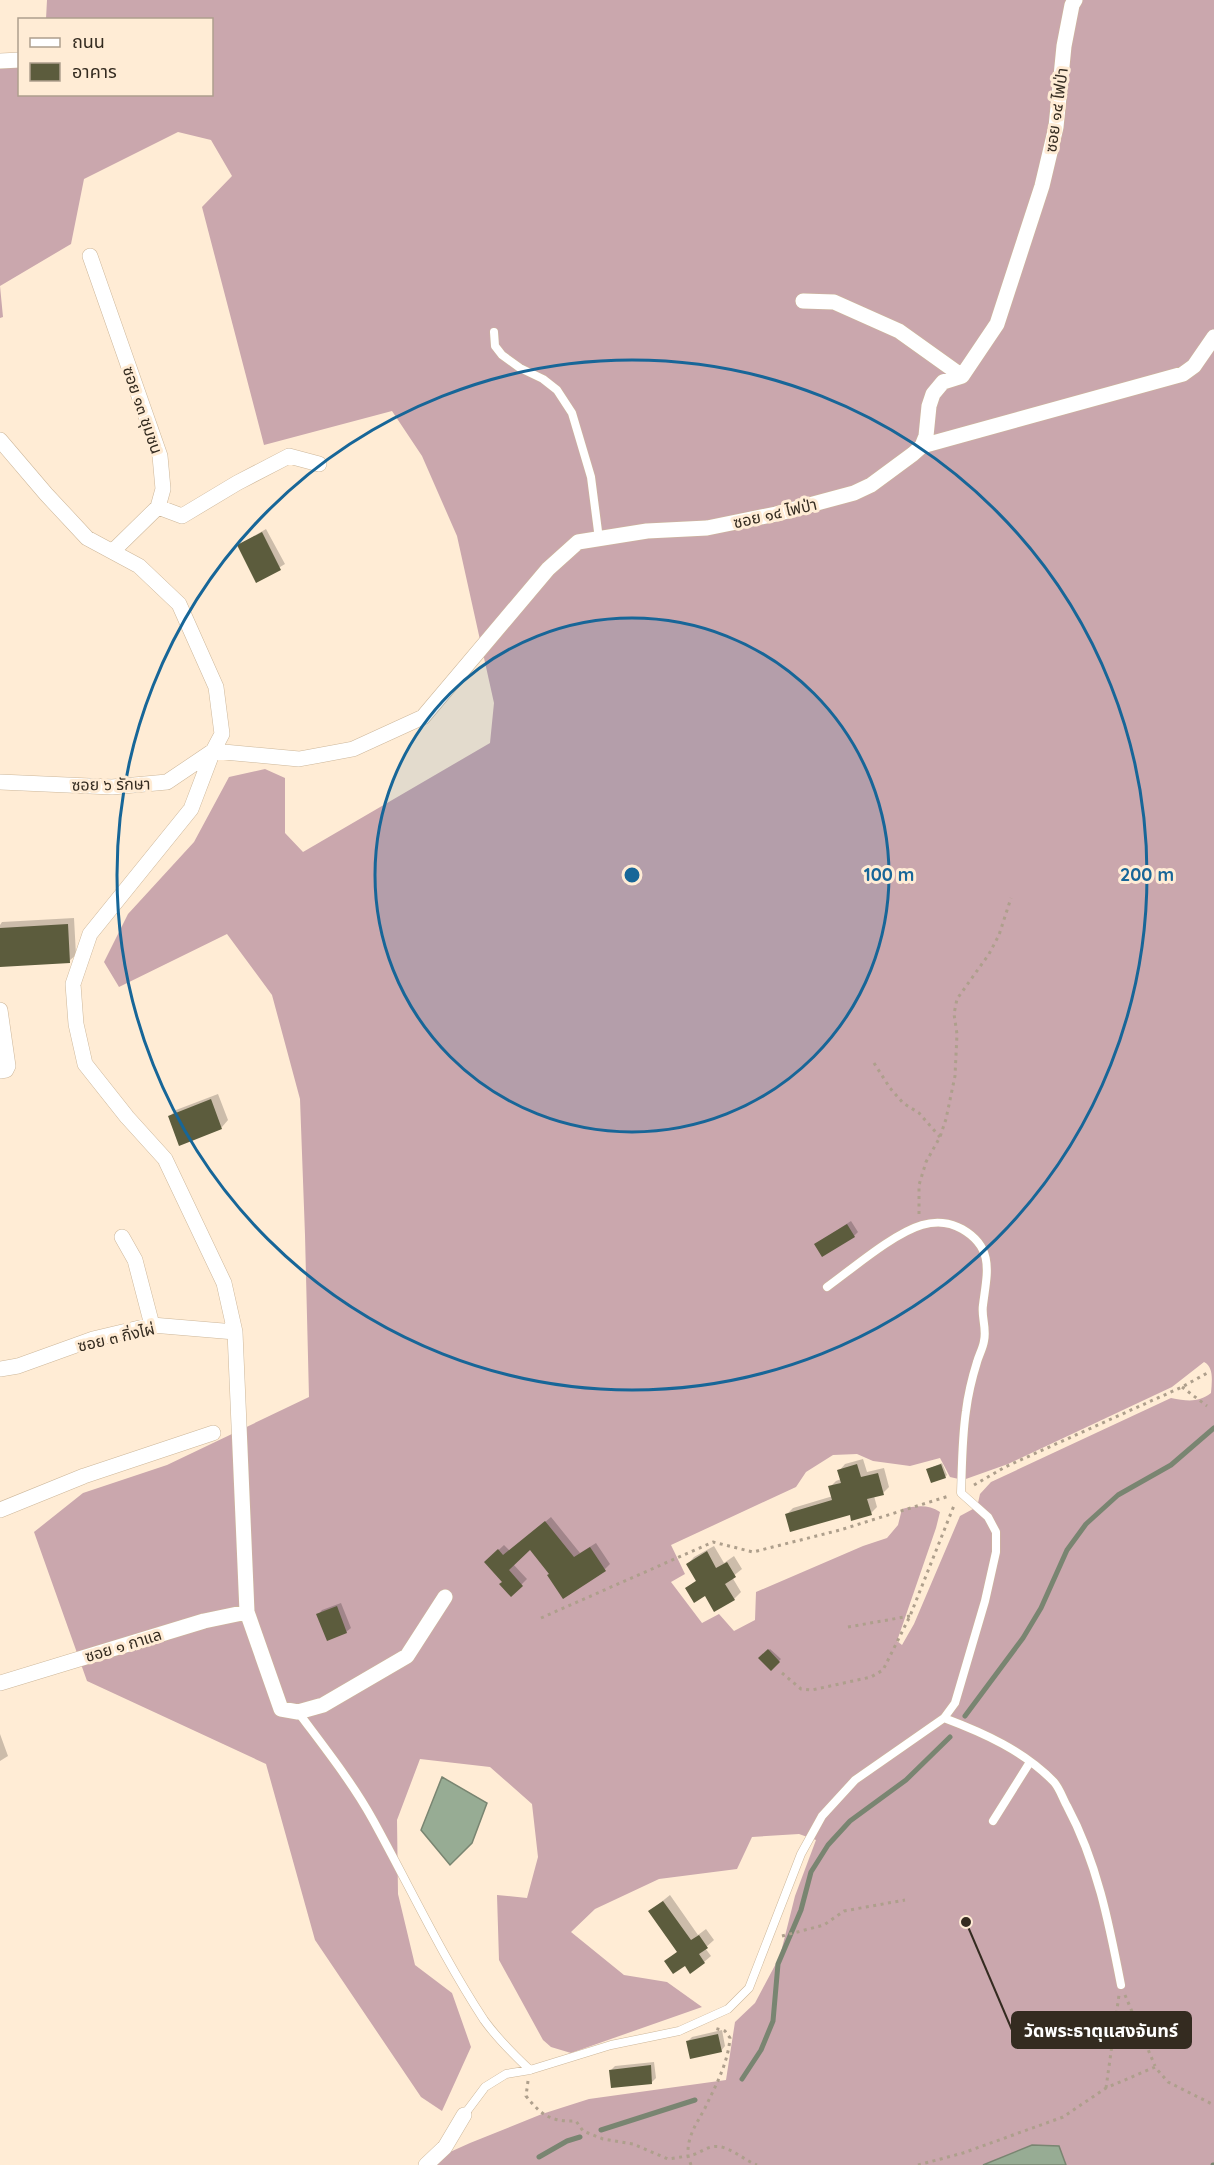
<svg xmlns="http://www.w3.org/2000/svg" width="1214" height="2165" font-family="Quicksand,'Noto Sans Thai',sans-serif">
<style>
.forest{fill:#caa7ad;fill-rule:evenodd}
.water{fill:#97ac94;stroke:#798571;stroke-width:1.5}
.shadow{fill:#0003}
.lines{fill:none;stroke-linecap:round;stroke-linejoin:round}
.stream{stroke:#798571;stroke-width:5}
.building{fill:#5c5c3d}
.service-casing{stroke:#cdb79a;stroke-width:9}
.minor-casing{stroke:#cdb79a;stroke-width:16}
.path{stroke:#ae9f8c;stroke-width:3;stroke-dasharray:3 4.5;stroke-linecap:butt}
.service{stroke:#fff;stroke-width:8}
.minor{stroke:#fff;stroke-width:15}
.ring{fill:none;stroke:#176698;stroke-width:3}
.labels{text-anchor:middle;stroke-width:6;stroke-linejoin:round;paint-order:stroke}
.street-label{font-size:16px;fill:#342b20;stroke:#ffecd5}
.centre{fill:#176698;stroke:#ffecd5;stroke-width:3}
.ring-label{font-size:18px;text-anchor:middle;font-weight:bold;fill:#176698;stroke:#ffecd5;stroke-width:6;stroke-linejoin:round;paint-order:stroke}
.leader{fill:none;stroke:#342b20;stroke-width:2}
.callout-dot{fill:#342b20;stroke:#ffecd5;stroke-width:2}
.callout{fill:#342b20;stroke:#342b20;stroke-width:2}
.callout-label{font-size:18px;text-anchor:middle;font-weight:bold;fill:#fff}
</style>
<rect width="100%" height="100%" fill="#ffecd5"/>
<path class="forest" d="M47 0H1214V2165H437L450 2152 470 2143 542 2114 589 2099 726 2080 735 2022 755 2003 780 1956 795 1896 816 1840 799 1834 752 1837 737 1869 659 1879 595 1909 571 1932 624 1975 667 1982 702 2007 571 2053 551 2047 543 2040 499 1960 497 1895 527 1898 538 1857 532 1804 490 1767 420 1759 397 1820 398 1894 415 1965 452 1993 471 2047 442 2111 421 2097 315 1940 266 1764 87 1681 34 1532 83 1493 167 1465 309 1397 305 1235 300 1099 272 995 227 934 119 987 104 962 128 914 194 842 229 777 265 769 285 778V833L303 852 490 743 494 703 457 536 422 456 392 411 264 445 202 207 232 176 211 140 178 132 84 179 71 244 0 286 3 317 0 318V66L19 63 20 94H212V20L46 19ZM1204 1362C1214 1367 1212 1381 1211 1393 1198 1403 1187 1401 1171 1398L991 1482 980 1494 978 1503 973 1509 960 1516 914 1624 902 1645 897 1641 936 1528 940 1512C928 1504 916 1506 902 1509L898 1525 887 1538 863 1546 756 1592 755 1620 734 1631 719 1614 702 1623 671 1582 685 1574 671 1545 796 1487 806 1472 833 1455 857 1454 873 1461 910 1466 940 1458 950 1477 963 1480 1008 1464 1172 1387Z"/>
<path class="water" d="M442 1777 487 1803 472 1843 450 1865 421 1830Z
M1032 2145 1059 2146 1066 2165H983Z"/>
<path class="shadow" d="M266 529 285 564 257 581 239 545Z
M74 918 76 955 69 961 0 966V925L2 922Z
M218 1094 228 1120 222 1127 180 1144 169 1117 176 1110Z
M851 1221 858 1232 854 1236 816 1244Z
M863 1459 867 1472 884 1468 889 1487 883 1493 874 1496 877 1507 871 1513 787 1514 793 1508 833 1496 830 1487 836 1481 841 1479 839 1471 845 1464Z
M942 1463 947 1475 945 1477 928 1469Z
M551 1517 580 1553 596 1543 610 1564 605 1569 531 1548 513 1564 527 1579 511 1595 504 1582 486 1562 504 1545 510 1551Z
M714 1546 724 1563 734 1556 742 1569 732 1577 741 1592 734 1599 705 1594 687 1588 697 1580 688 1564 694 1557Z
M341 1603 351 1628 346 1632 318 1615 322 1610Z
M770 1649 781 1659 771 1669 760 1658Z
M0 1734 8 1756 0 1761Z
M670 1895 698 1935 706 1929 714 1940 705 1948 711 1956 704 1962 685 1964 666 1961 678 1951 650 1911Z
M722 2030 725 2046 721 2051 688 2041 692 2037Z
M654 2062 656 2078 652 2082 611 2070 615 2066Z"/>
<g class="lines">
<path class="stream" d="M965 1716 1023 1638 1041 1608 1067 1550 1086 1524 1118 1495 1171 1465 1214 1428
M742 2079 761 2050 773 2021 778 1964 801 1910 811 1872 828 1845 850 1821 906 1780 950 1737
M601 2130 695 2100
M539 2157 567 2141 580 2137
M1213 2165H1214"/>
</g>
<path class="building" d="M262 532 281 570 256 583 237 545Z
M68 924 70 963 0 967V928Z
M211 1099 222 1129 179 1146 168 1116Z
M847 1224 855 1237 822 1257 814 1244Z
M857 1464 861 1477 878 1473 884 1495 867 1499 872 1515 851 1521 850 1515 790 1532 785 1514 832 1500 828 1486 841 1483 837 1470Z
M941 1464 946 1478 931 1483 926 1469Z
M545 1521 574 1557 590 1547 606 1571 563 1599 547 1575 549 1574 530 1550 509 1570 523 1586 511 1597 499 1584 502 1582 484 1562 498 1549 503 1555Z
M707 1551 716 1568 727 1562 736 1577 725 1584 735 1600 714 1612 705 1596 694 1603 685 1588 696 1581 686 1564Z
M337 1606 347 1633 327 1641 316 1614Z
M768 1649 780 1662 771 1671 758 1658Z
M663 1901 691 1940 699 1935 708 1948 699 1954 705 1963 690 1974 685 1966 673 1974 664 1961 677 1952 648 1911Z
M718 2034 722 2052 690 2059 686 2041Z
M651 2065 652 2084 611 2088 609 2070Z"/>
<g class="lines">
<defs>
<path id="service" d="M494 332 495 346 502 355 520 368 543 379 557 390 572 413 591 477 599 539
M298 1712C324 1747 352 1782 373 1820 410 1887 442 1956 484 2020 497 2038 514 2055 530 2070
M944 1718C984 1733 1024 1751 1054 1782 1060 1789 1063 1799 1067 1806 1097 1862 1109 1923 1121 1985
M993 1821 1030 1762
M464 2115 485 2087 506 2074 530 2070 611 2045 679 2031 728 2009 749 1988 801 1854 822 1816 855 1780 944 1718 955 1703 985 1601 996 1552V1532L988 1517 961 1493C962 1466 962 1438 966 1411 968 1395 972 1378 977 1362 979 1355 983 1348 984 1341 987 1328 981 1317 983 1305 987 1273 995 1248 962 1229 950 1222 935 1221 922 1225 894 1233 852 1269 827 1287"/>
<path id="minor" d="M0 61 20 60
M90 256 160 456 163 489 158 507 113 551
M803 301 834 302 899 331 962 376
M0 440 46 494 87 538 139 566 179 604 216 687 222 734 213 751 191 809 90 934 73 984 76 1024 85 1064 127 1117 165 1159 224 1283 235 1332 247 1612 281 1709 298 1712 323 1705 407 1656 445 1597
M922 446 1183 374 1194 366 1214 337
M158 507 182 516 237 483 289 456 319 464
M213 751 299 759 353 749 423 717 548 569 578 542 647 531 707 528 776 514 854 493 871 485 913 454 922 446 926 436 929 406 933 394 943 382 962 376 997 324 1042 186 1056 127 1064 46 1072 5 1075 0
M0 782 112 787 167 782 213 751
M0 1010 8 1066 6 1070 0 1071
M122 1237 135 1260 152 1325
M0 1369 18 1366 93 1339 152 1325 235 1332
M0 1510 84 1476 213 1433
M0 1683 204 1621 247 1612
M426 2165 445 2147 464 2115"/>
</defs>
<use href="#service" class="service-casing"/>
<use href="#minor" class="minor-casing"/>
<path class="path" d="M874 1063 890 1088 903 1103 919 1113 940 1137
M919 1214V1185L926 1162 940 1137 946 1119 955 1076 957 1034 954 1014 957 999 989 954 999 935 1011 898
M1182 1387 1207 1406
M974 1485 1005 1467 1182 1387 1209 1372
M541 1618 713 1542 753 1552 840 1530 949 1496
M848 1627 910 1616
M782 1673 801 1689 812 1690 871 1677 883 1670 910 1616 955 1503
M782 1936 824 1925 844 1911 905 1900
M1125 1995 1155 2066
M528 2081 526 2096C541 2115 551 2122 576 2121L583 2131 603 2139 633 2144 668 2159 688 2156C687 2136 696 2125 705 2108 716 2085 728 2063 730 2038L725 2031 714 2028
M1106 2088 1119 1995
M691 2165 688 2156C697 2155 703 2149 711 2147 727 2143 743 2160 757 2165
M918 2165 963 2153 1063 2117 1106 2088 1155 2067 1168 2082 1214 2105"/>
<use href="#service" class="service"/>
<use href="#minor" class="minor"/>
</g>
<circle cx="632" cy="875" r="257" fill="#176698" fill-opacity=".12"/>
<g class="ring">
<circle cx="632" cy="875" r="257"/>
<circle cx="632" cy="875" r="515"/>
</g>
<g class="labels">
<g class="street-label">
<text transform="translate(1056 110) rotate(-82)" y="6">ซอย ๑๔ ไฟป่า</text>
<text transform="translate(143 410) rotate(71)" y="6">ซอย ๑๓ ชุมชน</text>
<text transform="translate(775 513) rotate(-13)" y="6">ซอย ๑๔ ไฟป่า</text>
<text transform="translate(111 784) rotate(-1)" y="6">ซอย ๖ รักษา</text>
<text transform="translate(116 1337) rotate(-13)" y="6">ซอย ๓ กิ่งไผ่</text>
<text transform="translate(123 1645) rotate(-17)" y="6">ซอย ๑ กาแล</text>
</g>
</g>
<circle cx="632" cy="875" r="9" class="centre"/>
<g class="ring-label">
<text x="889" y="881">100 m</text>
<text x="1147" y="881">200 m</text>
</g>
<path class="leader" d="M966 1922L1012 2030"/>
<circle class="callout-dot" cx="966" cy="1922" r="6"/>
<rect class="callout" x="1012" y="2012" width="179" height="36" rx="6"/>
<g class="callout-label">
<text x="1101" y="2037">วัดพระธาตุแสงจันทร์</text>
</g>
<rect x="18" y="18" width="195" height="78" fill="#ffecd5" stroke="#ae9f8d" stroke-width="1.5"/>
<rect x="30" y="38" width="30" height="9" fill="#ffffff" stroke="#ae9f8d" stroke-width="1.5"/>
<text x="72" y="48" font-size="18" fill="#342b20">ถนน</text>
<rect x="30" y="63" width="30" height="18" fill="#5c5c3d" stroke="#ae9f8d" stroke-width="1.5"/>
<text x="72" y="78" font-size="18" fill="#342b20">อาคาร</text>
</svg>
